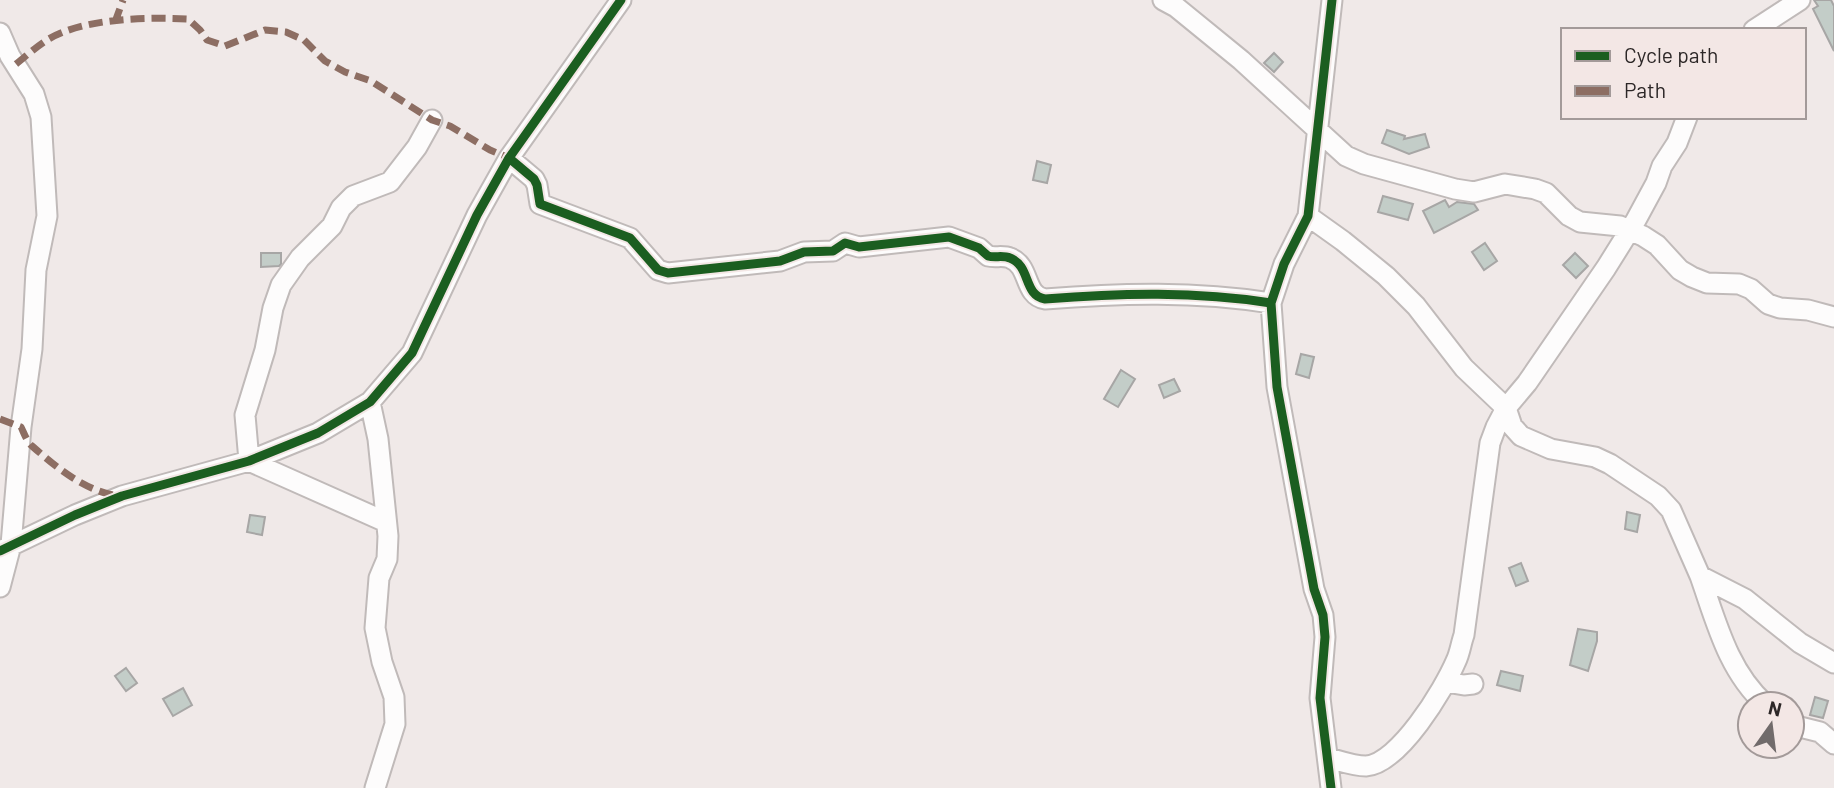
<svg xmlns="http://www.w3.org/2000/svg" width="1834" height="788" font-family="Barlow,sans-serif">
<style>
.building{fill:#c3cdc8;stroke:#a7a6a5;stroke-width:2}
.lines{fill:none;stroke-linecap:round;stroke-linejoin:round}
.minor-casing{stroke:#c0bab9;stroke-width:23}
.minor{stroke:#fdfcfc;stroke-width:19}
.quiet{stroke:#8d6e63;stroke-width:7;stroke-dasharray:14 7;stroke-linecap:butt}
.cycleway-casing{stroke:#f3e7e5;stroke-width:13}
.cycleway{stroke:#1b5e20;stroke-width:9}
</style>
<rect width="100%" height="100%" fill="#f0e9e8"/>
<path class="building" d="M1814 0H1831L1834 6V51L1813 9 1818 6Z
M1274 53 1283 62 1274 72 1264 63Z
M1387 130 1405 136 1404 139 1425 134 1429 147 1409 154 1382 143Z
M1037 161 1051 165 1047 183 1033 180Z
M1383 196 1413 204 1408 220 1378 212Z
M1445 200 1449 207 1457 202 1474 204 1478 210 1434 233 1423 211Z
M1485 243 1497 261 1484 270 1472 252Z
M261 253H281V264L279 266 261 267Z
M1575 253 1588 266 1576 278 1563 265Z
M1301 354 1314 357 1309 378 1296 374Z
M1121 370 1135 379 1118 407 1104 399Z
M1174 379 1180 391 1164 398 1159 385Z
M1627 512 1640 515 1637 532 1625 529Z
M250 515 265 517 262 535 247 532Z
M1521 563 1528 581 1516 586 1509 568Z
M1578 629 1597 632V641L1588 671 1570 665Z
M126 668 137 683 126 691 115 676Z
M1501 671 1523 676 1520 691 1497 685Z
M183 688 192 705 173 716 163 699Z
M1815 697 1828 701 1823 718 1810 715Z"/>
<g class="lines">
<defs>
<path id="minor" d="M1163 0 1176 7 1241 60 1346 156 1364 164 1455 189 1474 192 1505 184 1535 189 1546 193 1569 216 1580 222 1620 226 1643 236 1657 245 1680 270 1692 277 1707 283 1739 284 1751 289 1768 304 1780 308 1808 310 1834 317
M1754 30 1800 0
M0 33 10 56 34 94 41 117 47 216 36 270 32 349 21 427 11 545 0 587
M509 158 534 179 537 185 540 204 630 238 658 270 668 273 780 261 804 252 833 251 845 243 859 247 949 237 979 248 988 256C995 258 1003 255 1010 258 1031 266 1023 295 1045 299 1120 293 1196 291 1271 303
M1308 216 1343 241 1386 276 1416 306 1464 368 1506 408 1512 426 1521 436 1551 449 1595 457 1610 464 1658 496 1671 510 1700 576 1745 599 1800 643 1834 663
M370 402 378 439 388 536 387 559 379 578 375 628 382 662 394 697 395 724 375 788
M386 522 249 461 245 415 265 350 273 308 281 285 300 258 332 226 341 208 353 196 390 182 417 147 432 120
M0 551 75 515 122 496 249 461 318 433 370 402 412 353 477 215 509 158 621 0
M1700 576C1716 621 1728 671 1765 704
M1446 682 1464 685 1473 684
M1792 725 1820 732 1834 744
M1329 758C1340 761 1354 766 1366 766 1399 764 1444 689 1456 661 1460 653 1461 643 1464 635L1490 443 1496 427 1506 408 1527 383 1606 268 1636 220 1656 183 1662 166 1677 143 1687 117
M1331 788 1320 698 1325 637 1323 615 1314 589 1277 387 1271 303 1284 264 1308 216 1332 0"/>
</defs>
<use href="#minor" class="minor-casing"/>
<use href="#minor" class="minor"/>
<path class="quiet" d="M115 22 123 0
M16 64C26 56 36 47 47 40 83 18 146 17 188 19L200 30 207 40 225 46 265 30 286 32 304 40 325 61 345 72 371 81 432 120 450 126 490 150 509 158
M0 419 21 427C24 433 27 442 32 446 57 468 85 491 118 496"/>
<defs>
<path id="cycleway" d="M509 158 534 179 537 185 540 204 630 238 658 270 668 273 780 261 804 252 833 251 845 243 859 247 949 237 979 248 988 256C995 258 1003 255 1010 258 1031 266 1023 295 1045 299 1120 293 1196 291 1271 303
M0 551 75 515 122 496 249 461 318 433 370 402 412 353 477 215 509 158 621 0
M1331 788 1320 698 1325 637 1323 615 1314 589 1277 387 1271 303 1284 264 1308 216 1332 0"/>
</defs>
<use href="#cycleway" class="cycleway-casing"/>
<use href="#cycleway" class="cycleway"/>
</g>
<rect x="1561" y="28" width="245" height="91" fill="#f3e7e5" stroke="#a39a99" stroke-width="2"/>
<rect x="1575" y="51" width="35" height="10" fill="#1b5e20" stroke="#a39a99" stroke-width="2"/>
<text x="1624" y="63" font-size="21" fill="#2c2727">Cycle path</text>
<rect x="1575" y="86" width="35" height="10" fill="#8d6e63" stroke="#a39a99" stroke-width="2"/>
<text x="1624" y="98" font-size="21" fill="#2c2727">Path</text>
<g transform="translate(1771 725) rotate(14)"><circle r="33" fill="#f3e7e5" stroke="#a39a99" stroke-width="2"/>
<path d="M0-5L12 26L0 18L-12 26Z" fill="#716b6b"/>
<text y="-10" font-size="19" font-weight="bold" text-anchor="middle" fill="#2c2727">N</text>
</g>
</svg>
